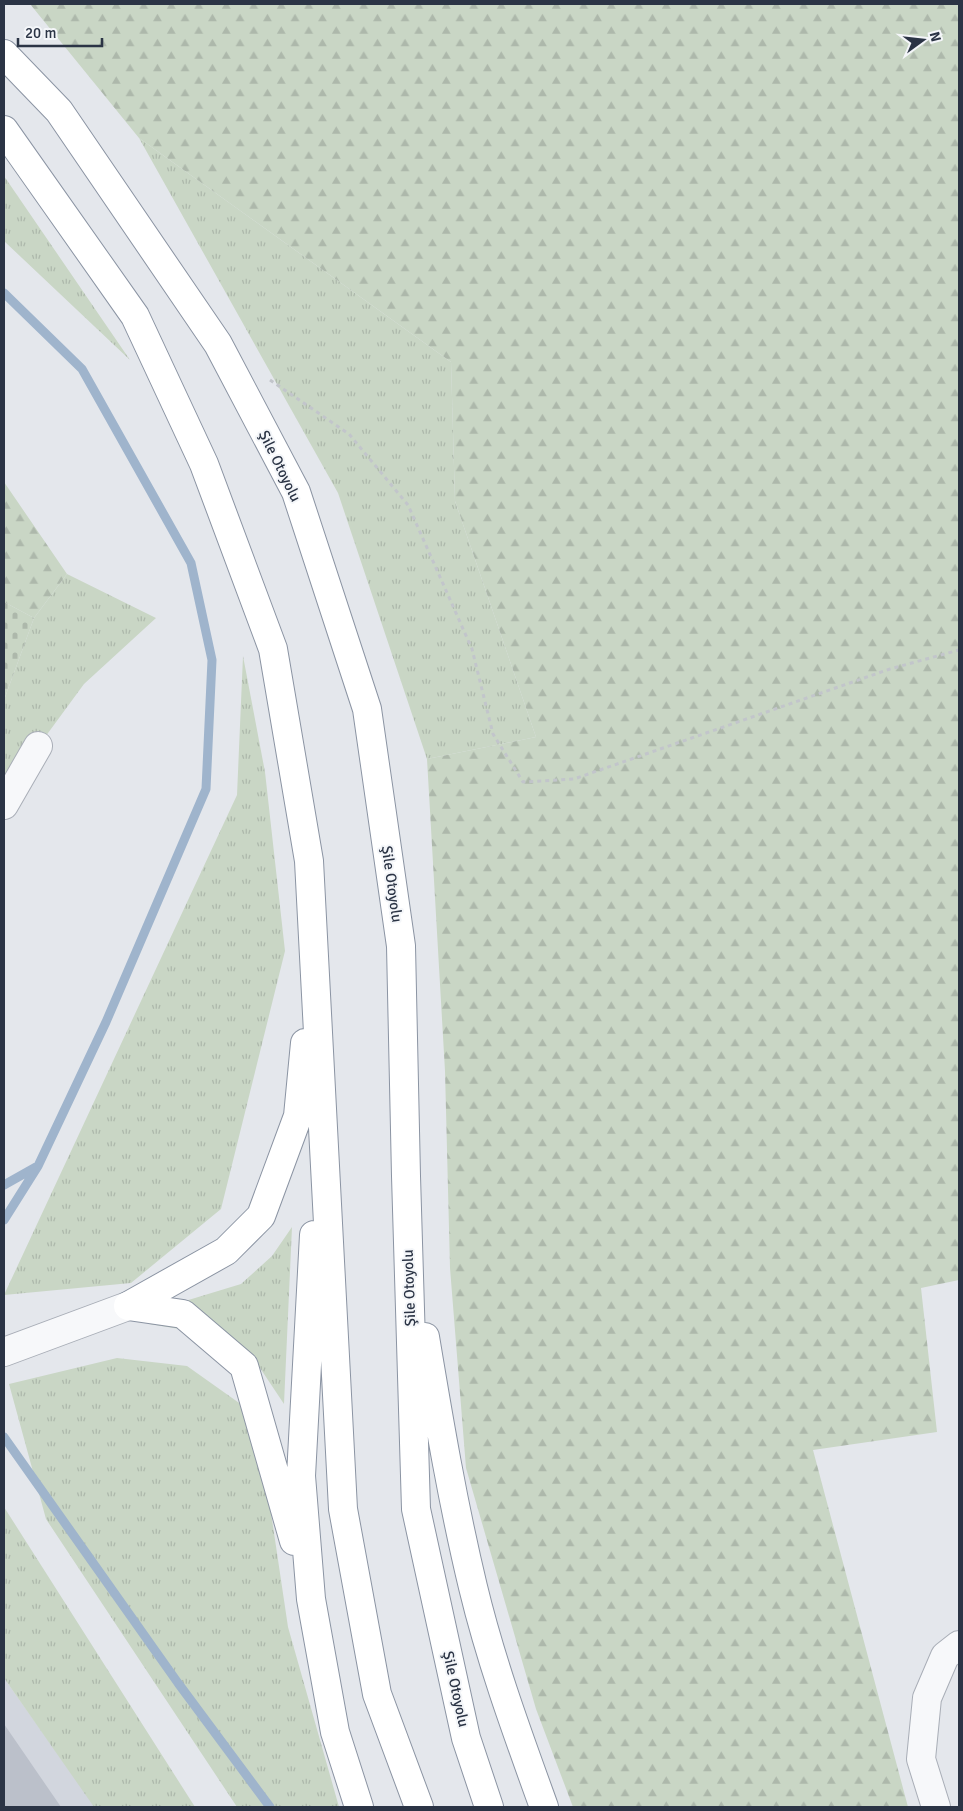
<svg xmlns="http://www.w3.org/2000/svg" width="963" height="1811" font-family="Signika,sans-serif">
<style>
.built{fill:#d2d6de}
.grass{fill:url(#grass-tufts)}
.forest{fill:url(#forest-firs)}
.cemetery{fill:url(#cemetery-stones)}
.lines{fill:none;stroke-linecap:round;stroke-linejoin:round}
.stream{stroke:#9fb4cc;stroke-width:9}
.building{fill:#bbc0ca}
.minor-casing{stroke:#a9aeb7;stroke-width:30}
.highway-casing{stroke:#8b94a3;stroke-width:30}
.path{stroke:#c2c5cb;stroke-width:3;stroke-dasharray:4 4;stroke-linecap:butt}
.minor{stroke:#f7f8fa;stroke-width:28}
.highway{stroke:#fff;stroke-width:28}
.labels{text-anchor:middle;stroke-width:4;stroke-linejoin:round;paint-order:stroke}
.street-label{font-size:15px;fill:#2b3445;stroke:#f4f6f9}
</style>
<defs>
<pattern id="grass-tufts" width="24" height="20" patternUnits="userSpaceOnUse" patternTransform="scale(1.25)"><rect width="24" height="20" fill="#c9d6c5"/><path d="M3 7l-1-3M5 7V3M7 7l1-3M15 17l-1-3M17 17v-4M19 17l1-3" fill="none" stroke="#adb8ab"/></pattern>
<pattern id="forest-firs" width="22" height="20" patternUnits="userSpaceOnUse" patternTransform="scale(1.25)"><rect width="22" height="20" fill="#c9d6c5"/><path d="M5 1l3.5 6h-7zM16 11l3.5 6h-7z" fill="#adb8ab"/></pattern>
<pattern id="cemetery-stones" width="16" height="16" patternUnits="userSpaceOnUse" patternTransform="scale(1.25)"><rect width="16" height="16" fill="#c9d6c5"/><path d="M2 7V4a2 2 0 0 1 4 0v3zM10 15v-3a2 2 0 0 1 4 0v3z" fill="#adb8ab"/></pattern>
</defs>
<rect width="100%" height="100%" fill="#e4e7ec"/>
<path class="built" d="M4 1678 95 1807H4Z"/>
<path class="grass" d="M139 138 451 362 455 501 536 737 427 759 338 493Z
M4 176 130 360 4 241Z
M67 574 156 618 84 684 4 793V700L34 618Z
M243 656 265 772 285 951 221 1209 131 1283 4 1295 237 795Z
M292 1227 284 1404 260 1368 228 1337 149 1324V1312L241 1284 272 1256Z
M117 1358 187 1366 242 1405 263 1459 288 1627 339 1807H237L46 1519 9 1384Z
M4 1507 195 1807H94L4 1678Z"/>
<path class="forest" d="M30 4H959V1280L921 1288 937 1432 813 1450 908 1807H573L536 1709 466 1468 450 1268 445 1071 427 759 536 737 455 501 451 362 139 138Z
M4 482 67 574 34 618 4 602Z"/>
<path class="cemetery" d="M4 602 34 618 4 700Z"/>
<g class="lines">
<path class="stream" d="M4 293 82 369 191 563 212 660 206 789 106 1022 38 1166 4 1220
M4 1185 36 1167
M4 1437 178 1683 270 1807"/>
</g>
<path class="building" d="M4 1724 61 1807H4Z"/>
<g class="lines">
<defs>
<path id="minor" d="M4 805 38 746
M4 1352 128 1306
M936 1807 921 1759 927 1698 945 1656 959 1645"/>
<path id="highway" d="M4 54 59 111 218 344 296 492 367 709 401 946 406 1176 416 1509 466 1738 489 1807
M4 130 135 316 204 464 273 649 309 861 343 1509 377 1694 419 1807
M314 1235 301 1476 311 1599 335 1732 359 1807
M128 1306 226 1251 261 1216 298 1116 305 1043
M128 1306 183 1314 244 1366 294 1541
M425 1337C439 1421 453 1504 473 1587 491 1662 518 1735 544 1807"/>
</defs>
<use href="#minor" class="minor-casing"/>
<use href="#highway" class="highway-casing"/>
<path class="path" d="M270 380 349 434 408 505 472 649 493 734 523 782 574 779 890 669 959 650"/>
<use href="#minor" class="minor"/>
<use href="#highway" class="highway"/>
</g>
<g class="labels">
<g class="street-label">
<text transform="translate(280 466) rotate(64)" y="5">Şile Otoyolu</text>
<text transform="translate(392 884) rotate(82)" y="5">Şile Otoyolu</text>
<text transform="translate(409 1288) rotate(-92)" y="5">Şile Otoyolu</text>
<text transform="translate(456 1689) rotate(78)" y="5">Şile Otoyolu</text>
</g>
</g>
<rect width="963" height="1811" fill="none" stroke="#2b3445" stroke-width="10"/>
<g transform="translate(923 40) rotate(75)" stroke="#f4f6f9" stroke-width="4" paint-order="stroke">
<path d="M0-4L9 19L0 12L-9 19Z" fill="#2b3445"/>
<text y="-8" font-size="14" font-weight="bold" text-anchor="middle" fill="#2b3445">N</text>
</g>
<path d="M18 38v8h84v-8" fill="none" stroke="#2b3445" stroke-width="2.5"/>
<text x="25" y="38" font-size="15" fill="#2b3445" stroke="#f4f6f9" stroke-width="4" paint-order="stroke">20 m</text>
</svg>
